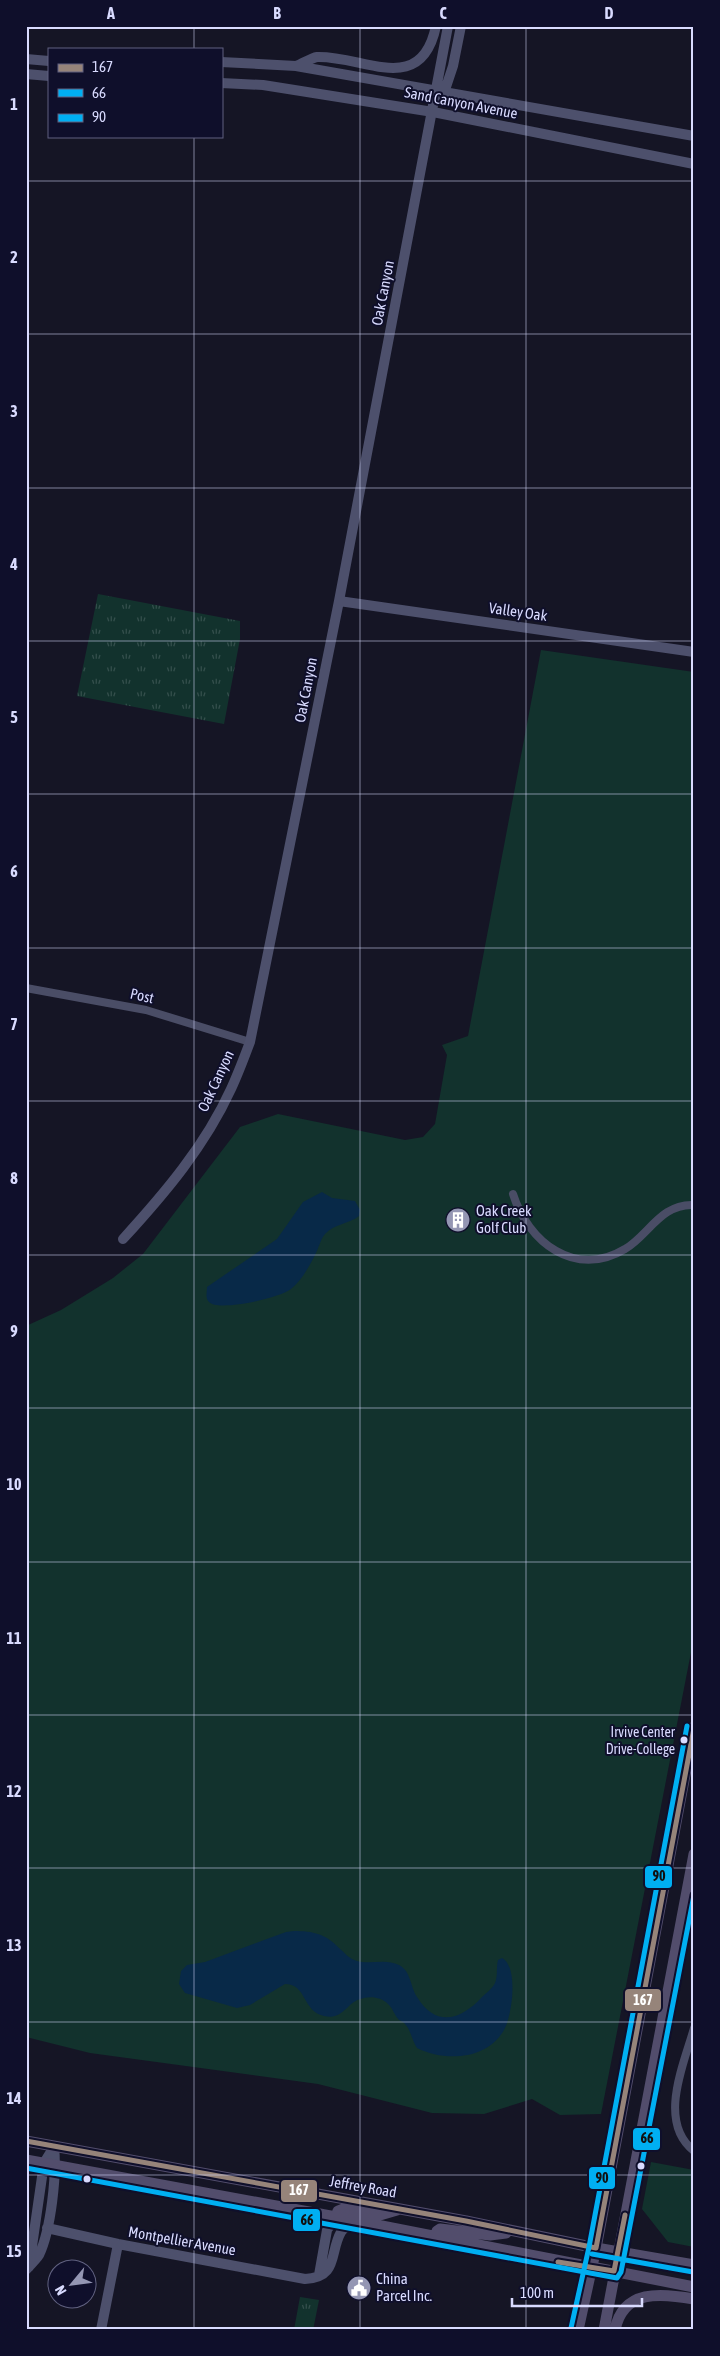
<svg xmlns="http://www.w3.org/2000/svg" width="720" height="2356" font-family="'Asap Condensed',sans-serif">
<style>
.grass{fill:#12322d}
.park{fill:url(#park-tufts)}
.water{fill:#082948}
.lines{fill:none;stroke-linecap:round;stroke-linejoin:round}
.street{stroke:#4a4d66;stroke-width:8}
.secondary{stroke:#4d506c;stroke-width:10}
.primary{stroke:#524d6c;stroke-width:11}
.bus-1-casing{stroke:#0f0f2b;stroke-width:9}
.bus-2-casing{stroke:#0f0f2b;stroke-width:9}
.bus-3-casing{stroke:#0f0f2b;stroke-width:9}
.bus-1{stroke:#96847a;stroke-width:5}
.bus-2{stroke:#00aff2;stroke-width:5}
.bus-3{stroke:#00aff2;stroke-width:5}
.grid{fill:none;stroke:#d9dbff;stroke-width:1;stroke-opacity:0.55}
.bus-dot{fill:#d9dbff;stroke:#0f0f2b;stroke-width:2}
.labels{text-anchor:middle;stroke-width:4;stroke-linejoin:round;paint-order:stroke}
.bus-label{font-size:14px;fill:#d9dbff;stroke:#0f0f2b;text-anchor:end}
.street-label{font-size:15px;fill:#d9dbff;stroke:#0f0f2b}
.poi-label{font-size:15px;fill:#d9dbff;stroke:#0f0f2b;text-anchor:start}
.line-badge{stroke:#0f0f2b;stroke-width:2}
.badge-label{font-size:14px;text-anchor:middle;font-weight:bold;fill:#fff}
.pale-badge-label{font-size:14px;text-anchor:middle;font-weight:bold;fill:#111}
.neatline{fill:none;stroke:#d9dbff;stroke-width:2}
.grid-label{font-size:16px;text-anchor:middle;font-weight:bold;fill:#d9dbff}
</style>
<defs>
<pattern id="park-tufts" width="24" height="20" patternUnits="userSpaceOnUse" patternTransform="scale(1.25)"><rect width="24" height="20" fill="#12322d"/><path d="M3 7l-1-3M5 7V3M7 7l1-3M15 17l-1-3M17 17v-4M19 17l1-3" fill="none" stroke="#344f4c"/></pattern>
</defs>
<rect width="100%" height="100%" fill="#151525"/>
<path class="grass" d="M541 650 694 672V1637L601 2114 560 2115 532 2099 484 2114 432 2113 318 2084 90 2053 26 2037V1326L61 1310 113 1278 143 1254 240 1127 278 1114 405 1140 423 1137 435 1124 447 1055 442 1045 468 1036Z
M651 2162 694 2170V2247L668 2242 642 2209Z"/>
<path class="park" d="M98 594 240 621V639L224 724 77 696Z
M300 2297 319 2300 313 2330H294Z"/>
<path class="water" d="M322 1192 332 1198 355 1201 360 1210 359 1216C349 1224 334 1224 325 1234 320 1240 319 1248 315 1255 309 1267 301 1281 291 1289 280 1298 218 1312 209 1302 205 1298 207 1292 207 1287L277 1239 303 1202Z
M294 1931C313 1931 326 1934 339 1948 345 1953 349 1959 357 1961 371 1965 385 1958 399 1965 411 1971 410 1986 417 1997 436 2028 461 2020 482 1997 486 1993 493 1988 495 1983 498 1977 496 1967 498 1960L502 1958C519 1967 512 2016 504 2030 487 2060 445 2062 417 2048 412 2041 411 2030 405 2024 404 2022 401 2021 399 2020 394 2015 393 2008 388 2004 378 1994 360 1996 350 2005 342 2013 336 2019 324 2016 302 2011 307 1984 285 1984L250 2005 237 2008 185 1993 179 1984 181 1971 187 1965 205 1962 286 1932Z"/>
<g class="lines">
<path class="street" d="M26 988 146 1010 250 1042
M513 1194C528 1242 575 1279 625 1249 648 1236 661 1203 694 1205
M694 2028C684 2064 657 2122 694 2151"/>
<path class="secondary" d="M26 59 49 61
M221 62 296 66 694 136
M296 66C302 64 311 58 317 57 363 55 421 98 436 26
M26 74 49 76
M221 83 263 85 433 112 694 164
M443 96 453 66 461 26
M339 601 694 652
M123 1239C165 1193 205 1146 231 1089 238 1074 244 1058 250 1042L339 601 448 26
M47 2228 118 2244 305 2279C339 2277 329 2253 341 2232 344 2228 350 2224 353 2221
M29 2267 44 2163 54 2147
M26 2270C30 2265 36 2260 39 2255 51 2230 57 2174 54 2147
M319 2275 327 2230 336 2217
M101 2330 118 2244"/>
<path class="primary" d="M26 2141 466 2221 596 2248 694 2265
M26 2160 336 2217 694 2287
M336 2217 338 2211 343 2209 380 2215 397 2210
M436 2237 437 2231 440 2229 490 2235 506 2233
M578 2330 596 2248 694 1727
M604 2330 694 1854
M615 2330C623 2289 661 2293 694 2299"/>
<defs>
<path id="bus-1" d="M26 2141 466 2221 596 2248 694 1728
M558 2262 614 2271 625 2215"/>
<path id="bus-2" d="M26 2168 617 2278 621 2272 694 1895
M592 2254 693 2272"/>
<path id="bus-3" d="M571 2328 589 2247 687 1726"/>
</defs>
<use href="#bus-1" class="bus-1-casing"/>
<use href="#bus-2" class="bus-2-casing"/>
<use href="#bus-3" class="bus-3-casing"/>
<use href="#bus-1" class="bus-1"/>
<use href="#bus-2" class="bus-2"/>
<use href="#bus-3" class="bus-3"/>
</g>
<path class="grid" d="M194 26V49M360 26V2330M526 26V2330M194 136V2330M26 181H694M26 334H694M26 488H694M26 641H694M26 794H694M26 948H694M26 1101H694M26 1255H694M26 1408H694M26 1562H694M26 1715H694M26 1868H694M26 2022H694M26 2175H694"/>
<defs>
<symbol id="building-disc" viewBox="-11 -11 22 22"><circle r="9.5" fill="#9496b3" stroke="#0f0f2b"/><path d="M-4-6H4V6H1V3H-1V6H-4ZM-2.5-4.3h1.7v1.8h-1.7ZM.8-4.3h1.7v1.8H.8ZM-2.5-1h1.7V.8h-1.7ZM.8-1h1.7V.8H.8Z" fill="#fff"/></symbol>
<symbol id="civic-disc" viewBox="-11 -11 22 22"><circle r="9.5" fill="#9496b3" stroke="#0f0f2b"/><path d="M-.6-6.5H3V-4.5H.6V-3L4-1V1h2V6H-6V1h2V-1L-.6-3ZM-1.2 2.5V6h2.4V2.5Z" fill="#fff"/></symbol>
</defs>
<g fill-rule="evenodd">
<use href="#building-disc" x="444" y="1206" width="28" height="28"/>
<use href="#civic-disc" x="345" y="2274" width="28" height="28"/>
</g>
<g class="bus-dot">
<circle cx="684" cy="1740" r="4.5"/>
<circle cx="641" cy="2166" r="4.5"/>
<circle cx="87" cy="2179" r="4.5"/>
</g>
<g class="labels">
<g class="bus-label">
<text x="675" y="1737">Irvive Center<tspan x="675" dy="17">Drive-College</tspan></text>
</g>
<g class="street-label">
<text transform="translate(461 103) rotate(11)" y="5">Sand Canyon Avenue</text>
<text transform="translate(383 293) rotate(-79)" y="5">Oak Canyon</text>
<text transform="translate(518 612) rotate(8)" y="5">Valley Oak</text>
<text transform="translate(306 690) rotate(-79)" y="5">Oak Canyon</text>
<text transform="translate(142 996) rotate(13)" y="5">Post</text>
<text transform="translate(216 1081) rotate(-65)" y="5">Oak Canyon</text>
<text transform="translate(363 2187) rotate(10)" y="5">Jeffrey Road</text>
<text transform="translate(182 2241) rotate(10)" y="5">Montpellier Avenue</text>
</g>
<g class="poi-label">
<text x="476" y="1216">Oak Creek<tspan x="476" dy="17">Golf Club</tspan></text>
<text x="376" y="2284">China<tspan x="376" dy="17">Parcel Inc.</tspan></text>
</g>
</g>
<g class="line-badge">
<rect x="644" y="1865" width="29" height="24" rx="5" fill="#00aff2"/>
<rect x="624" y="1988" width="38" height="24" rx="5" fill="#96847a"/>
<rect x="632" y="2127" width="29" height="24" rx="5" fill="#00aff2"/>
<rect x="588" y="2166" width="28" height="24" rx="5" fill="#00aff2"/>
<rect x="280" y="2179" width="38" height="24" rx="5" fill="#96847a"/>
<rect x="292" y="2208" width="29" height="24" rx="5" fill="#00aff2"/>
</g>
<g class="badge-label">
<text x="643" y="2005">167</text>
<text x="299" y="2195">167</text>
</g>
<g class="pale-badge-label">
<text x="659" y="1881">90</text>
<text x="647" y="2143">66</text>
<text x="602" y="2183">90</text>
<text x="307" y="2225">66</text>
</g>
<rect width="720" height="2356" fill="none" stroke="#0f0f2b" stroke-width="55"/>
<rect x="48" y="48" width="175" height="90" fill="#0f0f2b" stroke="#606180"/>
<rect x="58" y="64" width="25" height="8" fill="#96847a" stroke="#606180"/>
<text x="92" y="72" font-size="15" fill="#d9dbff">167</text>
<rect x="58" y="89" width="25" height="8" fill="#00aff2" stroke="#606180"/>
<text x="92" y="98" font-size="15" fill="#d9dbff">66</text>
<rect x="58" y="114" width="25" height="8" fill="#00aff2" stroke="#606180"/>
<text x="92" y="122" font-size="15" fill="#d9dbff">90</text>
<g transform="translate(72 2284) rotate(241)"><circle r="24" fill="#0f0f2b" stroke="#606180"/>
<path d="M0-4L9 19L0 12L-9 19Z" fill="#9496b3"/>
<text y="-8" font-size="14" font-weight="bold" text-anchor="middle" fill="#d9dbff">N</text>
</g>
<path d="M512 2298v8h130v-8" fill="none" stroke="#d9dbff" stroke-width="2.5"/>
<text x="520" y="2298" font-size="15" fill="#d9dbff" stroke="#0f0f2b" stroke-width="4" paint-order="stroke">100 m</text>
<rect x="28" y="28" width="664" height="2300" class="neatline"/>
<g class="grid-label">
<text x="111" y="19">A</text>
<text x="277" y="19">B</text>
<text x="443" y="19">C</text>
<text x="609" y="19">D</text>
<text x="14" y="110">1</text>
<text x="14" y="263">2</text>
<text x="14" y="417">3</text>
<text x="14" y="570">4</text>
<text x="14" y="723">5</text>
<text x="14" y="877">6</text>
<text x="14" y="1030">7</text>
<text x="14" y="1184">8</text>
<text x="14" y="1337">9</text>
<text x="14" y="1490">10</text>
<text x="14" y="1644">11</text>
<text x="14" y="1797">12</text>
<text x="14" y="1951">13</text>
<text x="14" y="2104">14</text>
<text x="14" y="2257">15</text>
</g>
</svg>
